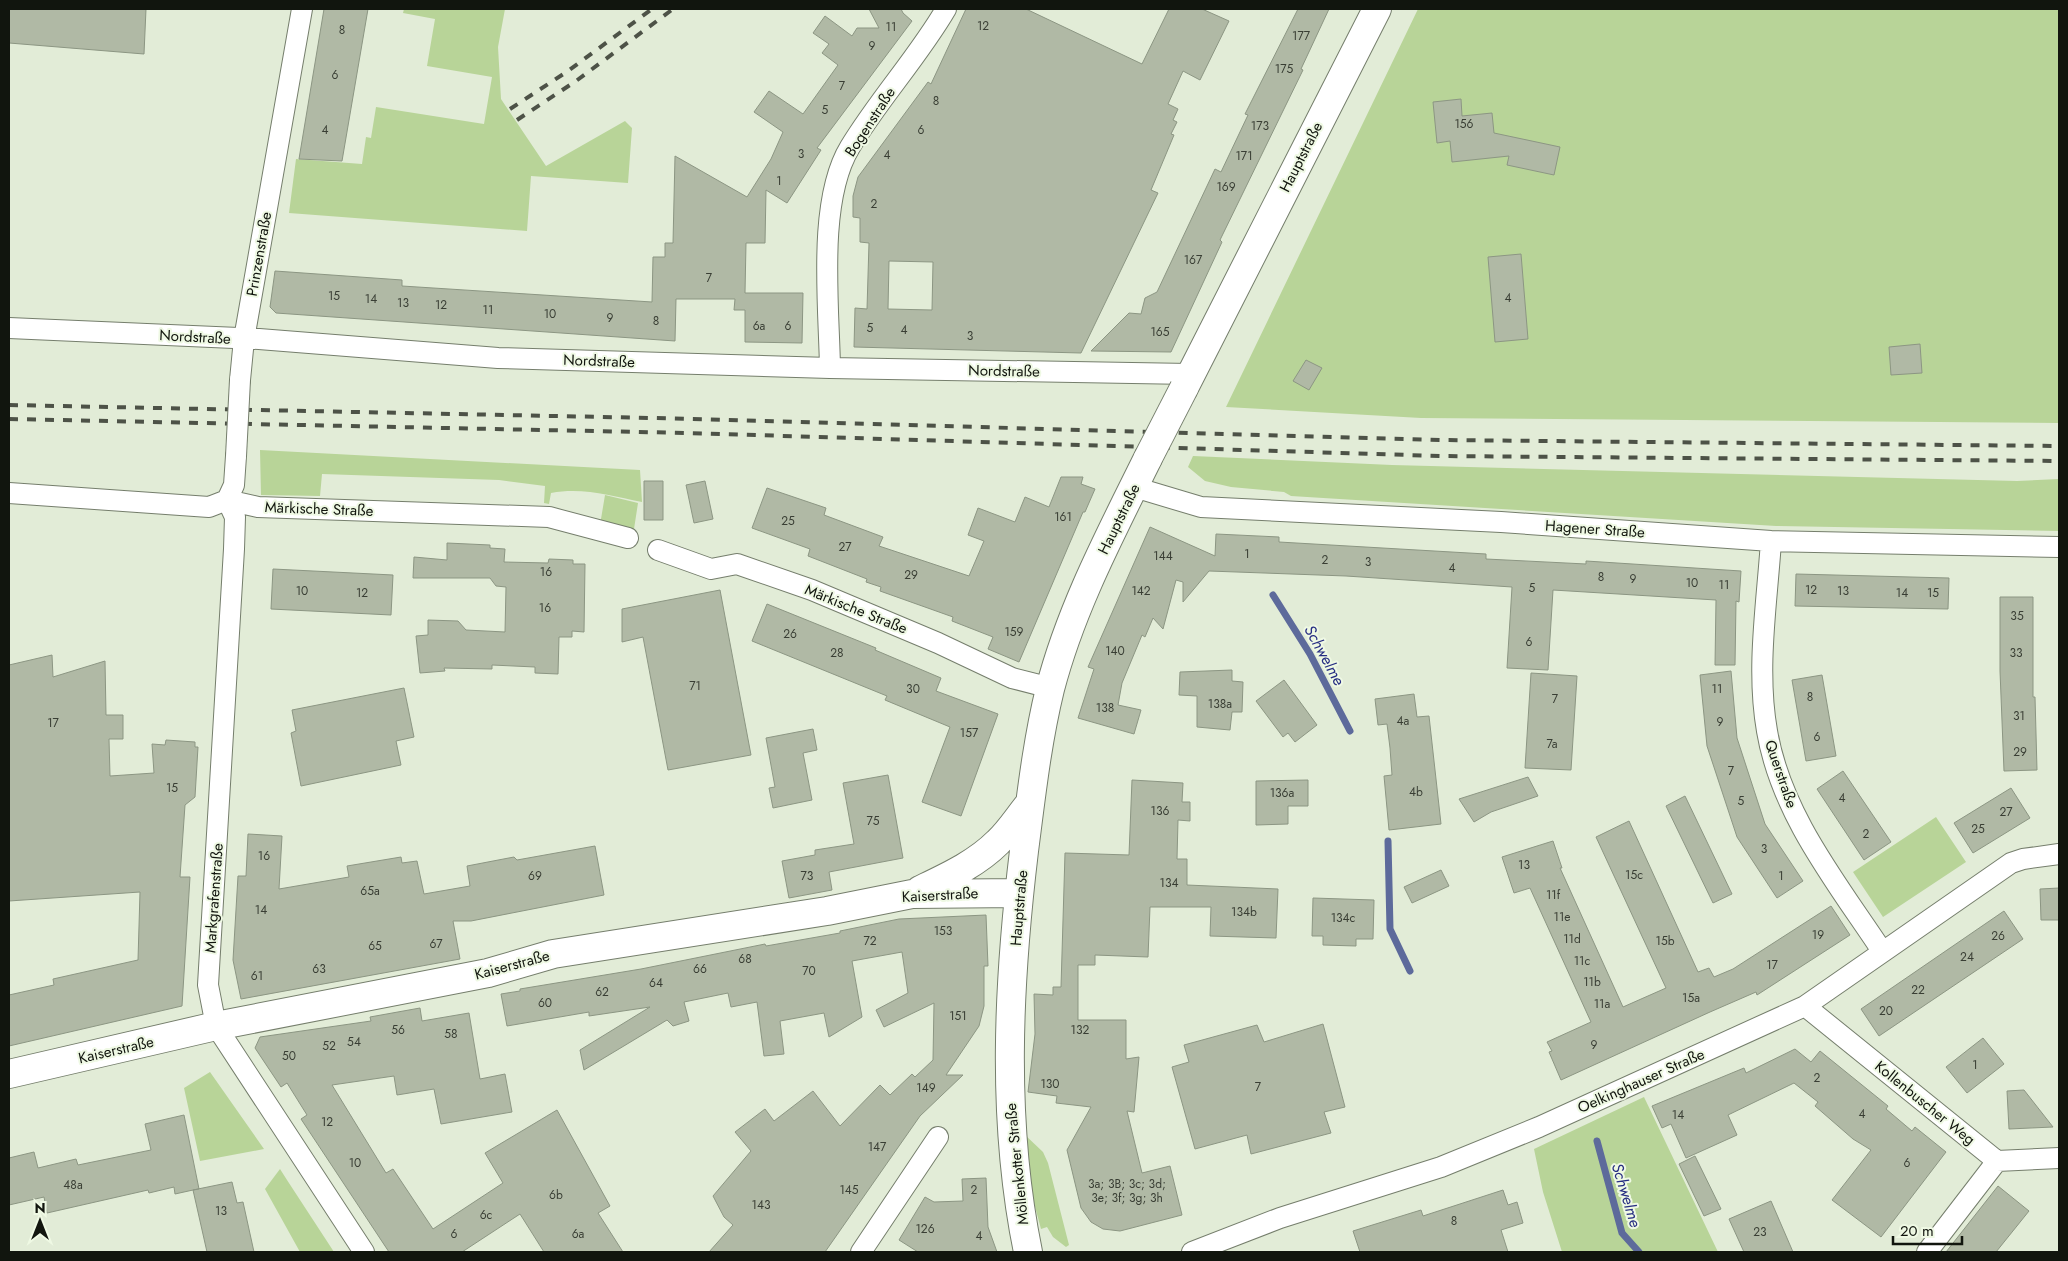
<svg xmlns="http://www.w3.org/2000/svg" width="2068" height="1261" font-family="Jost,sans-serif">
<style>
.green{fill:#b8d498}
.lines{fill:none;stroke-linecap:round;stroke-linejoin:round}
.stream{stroke:#5d6a9b;stroke-width:7}
.building{fill:#b0b9a5;stroke:#8c9683;fill-rule:evenodd}
.street-casing{stroke:#757e6c;stroke-width:22}
.secondary-casing{stroke:#757e6c;stroke-width:30}
.street{stroke:#fff;stroke-width:20}
.secondary{stroke:#fff;stroke-width:28}
.rail{stroke:#4d5247;stroke-width:4;stroke-dasharray:9 9;stroke-linecap:butt}
.street-bridge-casing{stroke:#757e6c;stroke-width:22;stroke-linecap:butt}
.secondary-bridge-casing{stroke:#757e6c;stroke-width:30;stroke-linecap:butt}
.street-bridge{stroke:#fff;stroke-width:20}
.secondary-bridge{stroke:#fff;stroke-width:28}
.labels{text-anchor:middle;stroke-width:4;stroke-linejoin:round;paint-order:stroke}
.number-label{font-size:12px;fill:#393e34}
.street-label{font-size:15px;fill:#11150e;stroke:#eff9e4}
.water-label{font-size:16px;font-style:italic;fill:#272e82;stroke:#eff9e4}
</style>
<rect width="100%" height="100%" fill="#e2ecd7"/>
<path class="green" d="M404 9H505L498 47 501 99 546 166 625 121 632 128 628 183 531 176 527 231 289 213 296 159 362 164 366 137 371 138 376 107 484 124 492 77 427 66 435 19 403 13Z
M1418 9H2059V423L1421 418 1226 407Z
M260 450 640 470 642 502C611 496 583 487 551 493L549 504 544 503 545 486 499 480 322 474 320 496 261 495Z
M1193 456 1392 465 2017 481 2059 479V531L1776 526 1291 496 1284 492 1231 487 1205 481 1188 467Z
M605 495 638 503 632 542 598 537Z
M1936 817 1966 862 1883 917 1853 872Z
M210 1072 264 1149 200 1161 184 1088Z
M1644 1097 1718 1252H1562L1543 1192 1534 1149Z
M1024 1134 1043 1152 1048 1163 1069 1245 1066 1247 1053 1237 1047 1227 1041 1229 1033 1199Z
M280 1169 287 1180 334 1252H300L265 1189Z"/>
<g class="lines">
<path class="stream" d="M1273 595 1310 654 1350 731
M1388 841 1390 929 1410 971
M1597 1141 1622 1233 1639 1252"/>
</g>
<path class="building" d="M9 9H146L144 54 9 43Z
M324 9H368L342 161 299 159Z
M869 9H901L903 13 912 21 817 148 821 150 787 203 766 190 765 243H746L745 293H803L802 343 745 342V310H734L735 299H676L675 341 276 313 270 307 275 271 402 280V286L652 302 653 257H665V243H673L675 156 747 197 771 159 783 132 754 112 769 91 803 114 838 65 822 53 829 44 813 33 825 16 852 36 857 28H879Z
M966 9H1026L1142 64 1169 9H1202L1229 21 1200 80 1183 71 1168 104 1178 109 1173 120 1177 122 1171 134 1174 135 1151 190 1158 193 1081 353 854 347 855 308 867 309 869 243 860 242V218L853 217V196L858 177 928 82 931 84ZM889 261 933 262 932 310 888 309Z
M1298 9H1329L1301 69 1303 70 1220 240 1222 242 1171 352 1091 351 1129 313 1141 314 1145 298 1157 292 1215 169 1221 172 1248 115 1245 114Z
M1461 99 1462 116 1492 113 1494 133 1560 147 1554 175 1507 165 1509 156 1452 162 1450 141 1437 143 1433 102Z
M1521 254 1528 339 1495 342 1488 257Z
M1920 344 1922 373 1891 375 1889 347Z
M1306 360 1322 368 1309 390 1293 381Z
M1061 477H1083L1081 484 1095 489 1085 512H1083L1019 662 988 649 993 637 952 621 953 617 880 591 881 587 866 582 867 579 808 556 810 549 752 528 767 488 826 508 824 515 883 537 879 546 969 576 984 541 968 535 978 508 1015 522 1025 497 1049 507Z
M644 481H663V520H644Z
M705 481 713 519 694 523 686 485Z
M1150 527 1215 556 1216 534 1279 537V542L1486 554V559L1586 564V561L1741 571 1739 602 1736 601 1735 665H1715L1716 600 1553 590 1548 670 1507 668 1512 587 1346 576 1209 571 1183 602V582L1176 580 1163 629 1153 618 1145 637 1142 635 1122 683 1118 705 1141 710 1134 734 1078 718 1094 669 1088 667Z
M447 543 490 545V548L505 549 504 562 548 563 549 559 573 560V564H585L584 632 572 631V637H559L558 674 535 673V667L492 665V669L444 668 445 671 420 673 416 636 428 635V620L458 621 466 630 505 632 506 587 496 586 490 578H413L414 557 447 560Z
M273 569 393 575 391 615 271 609Z
M1796 574 1949 578 1948 609 1795 606Z
M720 590 751 755 668 770 643 637 622 642V609Z
M2000 597H2033V697H2035L2037 770 2004 771 2000 671Z
M767 604 876 648 875 650 941 678 936 691 998 714 961 816 922 802 950 727 885 700 887 696 752 641Z
M52 655 53 677 105 661 106 715H123V739H109L110 776 154 773 152 744 165 745 166 740 195 742V747H198L195 797 185 805 180 877H190L182 1006 9 1046V995L54 985 53 979 138 960 140 892 9 901V665Z
M1232 670V681L1243 682 1242 712H1232L1230 730 1197 727V696L1179 695 1180 672Z
M1731 671 1737 738 1765 824 1803 881 1777 898 1737 837 1707 746 1700 675Z
M1531 673 1577 676 1571 770 1525 768Z
M1822 675 1836 756 1806 761 1792 680Z
M1284 680 1317 725 1295 742 1288 733 1283 737 1256 701Z
M404 688 414 737 396 741 401 765 301 786 291 733 296 731 292 710Z
M1414 694 1417 717 1429 716 1441 824 1389 830 1384 776 1392 775 1390 748 1387 724 1378 725 1375 699Z
M813 729 817 750 803 753 812 800 773 808 769 788 775 787 766 738Z
M1843 771 1891 842 1864 860 1817 789Z
M888 775 903 858 829 872 832 890 789 898 782 861 815 855V850L854 844 843 783Z
M1528 777 1538 796 1491 812 1474 822 1459 799Z
M1132 780 1183 783 1182 802H1190V821L1178 820 1177 859H1187V885L1278 889 1276 938 1210 936 1211 907H1150L1148 957 1095 955V965H1078V1020H1126V1059L1139 1057 1134 1112 1127 1111 1142 1173 1170 1166 1182 1215 1120 1231 1103 1229 1091 1222 1081 1208 1067 1150 1091 1107 1056 1103 1057 1096 1028 1092 1035 1034 1034 994 1053 995V987H1061L1065 853 1129 855Z
M1308 780V806H1288V824L1256 825V781Z
M2011 788 2030 818 1973 853 1954 823Z
M1685 796 1732 894 1713 903 1666 806Z
M1629 821 1698 972 1709 968 1714 977 1733 969 1831 906 1850 935 1757 995 1756 992 1710 1012 1561 1080 1549 1052 1552 1051 1547 1042 1591 1022 1530 888 1514 893 1502 857 1553 841 1562 868H1560L1623 1007 1666 988 1596 837Z
M248 834 282 836 279 889 349 877 347 866 401 857 402 863 417 861 424 894 470 886 467 866 514 857 517 860 595 846 604 895 471 921H453L460 959 241 999 233 960 238 876H246Z
M1441 870 1449 886 1412 903 1404 887Z
M2059 888V920H2041L2040 889Z
M1313 898 1374 900 1373 939H1356V946L1323 945V936H1312Z
M2004 911 2023 939 1879 1036 1861 1009Z
M986 915 988 966H984V1006L979 1026 946 1075H963L920 1116 825 1252H709L733 1225 724 1217 713 1196 751 1151 735 1132 765 1109 774 1121 813 1091 840 1126 880 1085 890 1095 912 1074 915 1077 933 1060 934 1003 884 1027 876 1010 908 993 902 952 852 961 862 1017 829 1037 824 1013 780 1021 784 1054 764 1056 757 1002 731 1007 728 993 684 1002 689 1021 673 1026 667 1020 584 1070 580 1050 650 1007 589 1016V1012L507 1026 501 994 520 991V989L641 969 765 944 766 946 840 933V931L899 919Z
M420 1008 422 1021 469 1013 480 1079 505 1074 512 1112 441 1124 434 1089 397 1095 394 1076 332 1085 386 1173 393 1169 433 1229 503 1183 485 1153 557 1110 610 1206 598 1213 623 1252H544L520 1214 462 1252H389L301 1119 307 1115 287 1083 281 1087 255 1048 260 1037 371 1021 370 1017Z
M1323 1024 1345 1107 1324 1112 1331 1133 1251 1154 1247 1135 1195 1149 1172 1067 1189 1062 1184 1045 1257 1025 1264 1042Z
M1983 1038 2004 1064 1967 1093 1946 1067Z
M1795 1049 1811 1062 1820 1051 1888 1106 1886 1109 1912 1131 1915 1127 1946 1152 1881 1237 1832 1200 1871 1150 1853 1139 1815 1106 1818 1102 1794 1083 1728 1115 1737 1135 1686 1158 1671 1124 1662 1128 1652 1106 1744 1068 1746 1073Z
M2024 1090 2053 1127 2009 1129 2007 1091Z
M184 1115 199 1189 193 1190 232 1182 237 1203 243 1202 254 1252H207L193 1190 175 1194 174 1187 149 1193 148 1190 47 1213 44 1197 9 1205V1158L34 1152 38 1168 76 1159 78 1165 151 1150 145 1124Z
M1695 1156 1721 1209 1704 1216 1679 1164Z
M986 1178 988 1227 997 1252H918L899 1240 925 1197 934 1202 963 1201 962 1179Z
M1998 1186 2029 1211 1996 1252H1946Z
M1503 1190 1508 1205 1517 1202 1523 1223 1501 1230 1508 1252H1360L1353 1231 1421 1210 1423 1216Z
M1771 1201 1793 1252H1744L1729 1219Z"/>
<g class="lines">
<defs>
<path id="street" d="M9 328 259 339 498 358 830 368 1190 374
M830 368C829 305 817 201 850 147 879 99 918 57 946 9
M240 380 244 339 302 9
M1134 487 1201 507 1501 522 1771 541 2059 547
M9 493 209 507 227 500 258 507 549 517 628 538
M227 500 235 517 234 549 208 985 216 1026 364 1252
M227 500 234 485 236 456
M1771 541C1767 603 1756 669 1767 731 1781 814 1837 883 1882 951
M658 550 711 569 737 564 812 590 938 643 1012 678 1051 688
M1805 1006 1997 1161 2059 1158
M861 1252 938 1137
M1192 1252 1280 1218 1441 1167 1539 1127 1805 1006 2011 863 2023 859 2059 854
M1927 1252 1997 1161"/>
<path id="secondary" d="M1184 388 1377 9
M920 890C947 877 976 864 998 842 1010 831 1019 816 1030 803
M9 1074 216 1026 488 973 553 954 827 911 912 894 1019 893
M1028 1252C1001 1120 1008 984 1024 851 1031 797 1037 742 1050 689 1071 608 1111 533 1148 458"/>
</defs>
<use href="#street" class="street-casing"/>
<use href="#secondary" class="secondary-casing"/>
<use href="#street" class="street"/>
<use href="#secondary" class="secondary"/>
<path class="rail" d="M510 109 568 71 652 9
M517 120 576 81 673 9
M9 405 654 418 1442 440 2059 446
M9 419 688 433 1441 456 2059 461"/>
<defs>
<path id="street-bridge" d="M236 456 240 380"/>
<path id="secondary-bridge" d="M1148 458 1184 388"/>
</defs>
<use href="#street-bridge" class="street-bridge-casing"/>
<use href="#secondary-bridge" class="secondary-bridge-casing"/>
<use href="#street-bridge" class="street-bridge"/>
<use href="#secondary-bridge" class="secondary-bridge"/>
</g>
<g class="labels">
<g class="number-label">
<text x="983" y="30">12</text>
<text x="891" y="31">11</text>
<text x="342" y="34">8</text>
<text x="1301" y="40">177</text>
<text x="872" y="50">9</text>
<text x="1284" y="73">175</text>
<text x="335" y="79">6</text>
<text x="842" y="90">7</text>
<text x="936" y="105">8</text>
<text x="825" y="114">5</text>
<text x="1464" y="128">156</text>
<text x="1260" y="130">173</text>
<text x="325" y="134">4</text>
<text x="921" y="134">6</text>
<text x="801" y="158">3</text>
<text x="887" y="159">4</text>
<text x="1244" y="160">171</text>
<text x="779" y="185">1</text>
<text x="1226" y="191">169</text>
<text x="874" y="208">2</text>
<text x="1193" y="264">167</text>
<text x="709" y="282">7</text>
<text x="334" y="300">15</text>
<text x="1508" y="302">4</text>
<text x="371" y="303">14</text>
<text x="403" y="307">13</text>
<text x="441" y="309">12</text>
<text x="488" y="314">11</text>
<text x="550" y="318">10</text>
<text x="610" y="322">9</text>
<text x="656" y="325">8</text>
<text x="759" y="330">6a</text>
<text x="788" y="330">6</text>
<text x="870" y="332">5</text>
<text x="904" y="334">4</text>
<text x="1160" y="336">165</text>
<text x="970" y="340">3</text>
<text x="1063" y="521">161</text>
<text x="788" y="525">25</text>
<text x="845" y="551">27</text>
<text x="1247" y="558">1</text>
<text x="1163" y="560">144</text>
<text x="1325" y="564">2</text>
<text x="1368" y="566">3</text>
<text x="1452" y="572">4</text>
<text x="546" y="576">16</text>
<text x="911" y="579">29</text>
<text x="1601" y="581">8</text>
<text x="1633" y="583">9</text>
<text x="1692" y="587">10</text>
<text x="1724" y="589">11</text>
<text x="1532" y="592">5</text>
<text x="1811" y="594">12</text>
<text x="302" y="595">10</text>
<text x="1141" y="595">142</text>
<text x="1843" y="595">13</text>
<text x="362" y="597">12</text>
<text x="1902" y="597">14</text>
<text x="1933" y="597">15</text>
<text x="545" y="612">16</text>
<text x="2017" y="620">35</text>
<text x="1014" y="636">159</text>
<text x="790" y="638">26</text>
<text x="1529" y="646">6</text>
<text x="1115" y="655">140</text>
<text x="837" y="657">28</text>
<text x="2016" y="657">33</text>
<text x="695" y="690">71</text>
<text x="913" y="693">30</text>
<text x="1717" y="693">11</text>
<text x="1810" y="701">8</text>
<text x="1555" y="703">7</text>
<text x="1220" y="708">138a</text>
<text x="1105" y="712">138</text>
<text x="2019" y="720">31</text>
<text x="1403" y="725">4a</text>
<text x="1720" y="726">9</text>
<text x="53" y="727">17</text>
<text x="969" y="737">157</text>
<text x="1817" y="741">6</text>
<text x="1552" y="748">7a</text>
<text x="2020" y="756">29</text>
<text x="1731" y="775">7</text>
<text x="172" y="792">15</text>
<text x="1416" y="796">4b</text>
<text x="1282" y="797">136a</text>
<text x="1842" y="802">4</text>
<text x="1741" y="805">5</text>
<text x="1160" y="815">136</text>
<text x="2006" y="816">27</text>
<text x="873" y="825">75</text>
<text x="1978" y="833">25</text>
<text x="1866" y="838">2</text>
<text x="1764" y="853">3</text>
<text x="264" y="860">16</text>
<text x="1524" y="869">13</text>
<text x="1634" y="879">15c</text>
<text x="535" y="880">69</text>
<text x="807" y="880">73</text>
<text x="1781" y="880">1</text>
<text x="1169" y="887">134</text>
<text x="370" y="895">65a</text>
<text x="1553" y="899">11f</text>
<text x="261" y="914">14</text>
<text x="1244" y="916">134b</text>
<text x="1562" y="921">11e</text>
<text x="1343" y="922">134c</text>
<text x="943" y="935">153</text>
<text x="1818" y="939">19</text>
<text x="1998" y="940">26</text>
<text x="1572" y="943">11d</text>
<text x="870" y="945">72</text>
<text x="1665" y="945">15b</text>
<text x="436" y="948">67</text>
<text x="375" y="950">65</text>
<text x="1967" y="961">24</text>
<text x="745" y="963">68</text>
<text x="1582" y="965">11c</text>
<text x="1772" y="969">17</text>
<text x="319" y="973">63</text>
<text x="700" y="973">66</text>
<text x="809" y="975">70</text>
<text x="257" y="980">61</text>
<text x="1592" y="986">11b</text>
<text x="656" y="987">64</text>
<text x="1918" y="994">22</text>
<text x="602" y="996">62</text>
<text x="1691" y="1002">15a</text>
<text x="545" y="1007">60</text>
<text x="1602" y="1008">11a</text>
<text x="1886" y="1015">20</text>
<text x="958" y="1020">151</text>
<text x="398" y="1034">56</text>
<text x="1080" y="1034">132</text>
<text x="451" y="1038">58</text>
<text x="354" y="1046">54</text>
<text x="1594" y="1049">9</text>
<text x="329" y="1050">52</text>
<text x="289" y="1060">50</text>
<text x="1975" y="1069">1</text>
<text x="1817" y="1082">2</text>
<text x="1050" y="1088">130</text>
<text x="1258" y="1091">7</text>
<text x="926" y="1092">149</text>
<text x="1862" y="1118">4</text>
<text x="1678" y="1119">14</text>
<text x="327" y="1126">12</text>
<text x="877" y="1151">147</text>
<text x="355" y="1167">10</text>
<text x="1907" y="1167">6</text>
<text x="1127" y="1188">3a; 3B; 3c; 3d;<tspan x="1127" dy="14">3e; 3f; 3g; 3h</tspan></text>
<text x="73" y="1189">48a</text>
<text x="849" y="1194">145</text>
<text x="974" y="1194">2</text>
<text x="556" y="1199">6b</text>
<text x="761" y="1209">143</text>
<text x="221" y="1215">13</text>
<text x="486" y="1219">6c</text>
<text x="1454" y="1225">8</text>
<text x="925" y="1233">126</text>
<text x="1760" y="1236">23</text>
<text x="454" y="1238">6</text>
<text x="578" y="1238">6a</text>
<text x="979" y="1240">4</text>
</g>
<g class="street-label">
<text transform="translate(870 122) rotate(-57)" y="5">Bogenstraße</text>
<text transform="translate(1301 157) rotate(-63)" y="5">Hauptstraße</text>
<text transform="translate(259 254) rotate(-80)" y="5">Prinzenstraße</text>
<text transform="translate(195 337) rotate(3)" y="5">Nordstraße</text>
<text transform="translate(599 361) rotate(2)" y="5">Nordstraße</text>
<text transform="translate(1004 371) rotate(1)" y="5">Nordstraße</text>
<text transform="translate(319 509) rotate(2)" y="5">Märkische Straße</text>
<text transform="translate(1119 519) rotate(-64)" y="5">Hauptstraße</text>
<text transform="translate(1595 529) rotate(4)" y="5">Hagener Straße</text>
<text transform="translate(856 609) rotate(22)" y="5">Märkische Straße</text>
<text transform="translate(1781 774) rotate(71)" y="5">Querstraße</text>
<text transform="translate(940 895) rotate(-3)" y="5">Kaiserstraße</text>
<text transform="translate(214 898) rotate(-86)" y="5">Markgrafenstraße</text>
<text transform="translate(1019 908) rotate(-85)" y="5">Hauptstraße</text>
<text transform="translate(512 965) rotate(-15)" y="5">Kaiserstraße</text>
<text transform="translate(116 1050) rotate(-13)" y="5">Kaiserstraße</text>
<text transform="translate(1641 1081) rotate(-24)" y="5">Oelkinghauser Straße</text>
<text transform="translate(1925 1103) rotate(39)" y="5">Kollenbuscher Weg</text>
<text transform="translate(1017 1164) rotate(-96)" y="5">Möllenkotter Straße</text>
</g>
<g class="water-label">
<text transform="translate(1325 655) rotate(61)" y="6">Schwelme</text>
<text transform="translate(1627 1195) rotate(73)" y="6">Schwelme</text>
</g>
</g>
<rect width="2068" height="1261" fill="none" stroke="#11150e" stroke-width="20"/>
<g transform="translate(40 1221)" stroke="#eff9e4" stroke-width="4" paint-order="stroke">
<path d="M0-4L9 19L0 12L-9 19Z" fill="#11150e"/>
<text y="-8" font-size="14" font-weight="bold" text-anchor="middle" fill="#11150e">N</text>
</g>
<path d="M1893 1236v8h69v-8" fill="none" stroke="#11150e" stroke-width="2.5"/>
<text x="1900" y="1236" font-size="15" fill="#11150e" stroke="#eff9e4" stroke-width="4" paint-order="stroke">20 m</text>
</svg>
